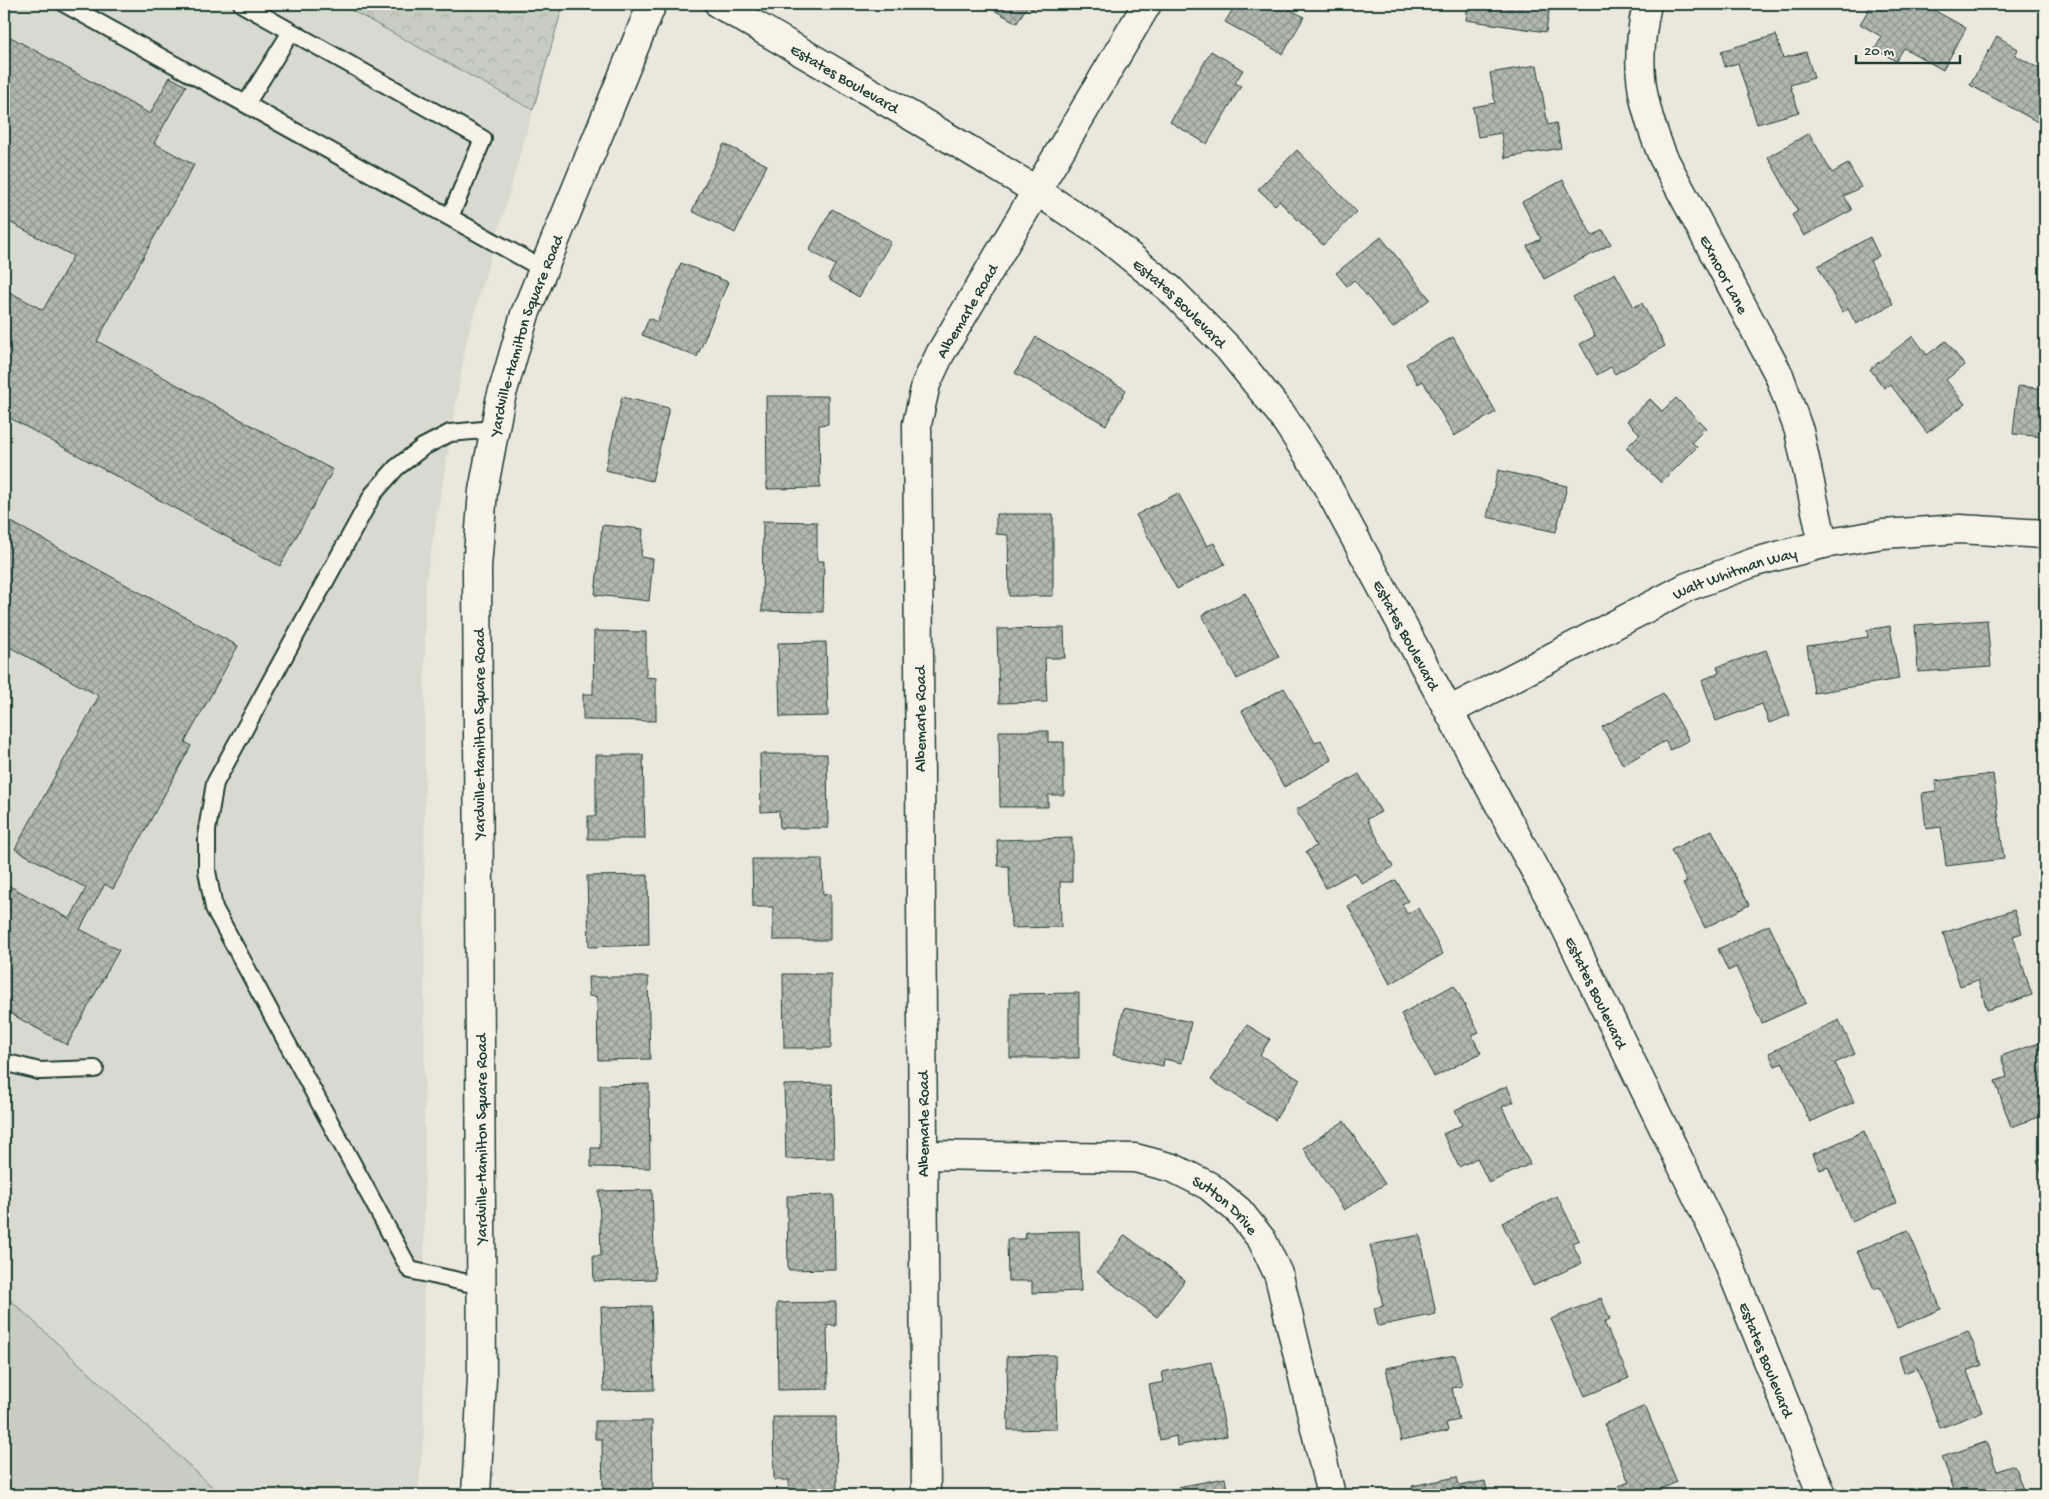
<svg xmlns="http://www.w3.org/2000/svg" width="2049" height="1499" font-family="'Gochi Hand',sans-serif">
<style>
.built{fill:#d9dacf}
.forest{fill:url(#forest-crowns);stroke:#74847a}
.pitch{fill:#c8ccc1;stroke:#74847a}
.building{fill:url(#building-cross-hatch);stroke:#1f3d34}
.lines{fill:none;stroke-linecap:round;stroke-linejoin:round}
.lane-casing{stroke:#1f3d34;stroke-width:20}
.street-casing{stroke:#1f3d34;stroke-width:31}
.secondary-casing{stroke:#1f3d34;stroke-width:31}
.lane{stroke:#f7f3e8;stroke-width:16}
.street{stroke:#f7f3e8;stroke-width:28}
.secondary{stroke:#f7f3e8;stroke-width:28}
.labels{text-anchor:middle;stroke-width:4.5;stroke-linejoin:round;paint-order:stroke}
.street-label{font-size:16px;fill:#1f3d34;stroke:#f7f3e8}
</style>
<defs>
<pattern id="forest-crowns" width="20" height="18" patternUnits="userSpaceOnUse" patternTransform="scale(1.25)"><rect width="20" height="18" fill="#c8ccc1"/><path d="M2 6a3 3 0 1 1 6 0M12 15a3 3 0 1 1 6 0" fill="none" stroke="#abb0a6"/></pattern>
<pattern id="building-cross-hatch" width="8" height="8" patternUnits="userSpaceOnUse" patternTransform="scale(1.25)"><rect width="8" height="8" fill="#b2b8ae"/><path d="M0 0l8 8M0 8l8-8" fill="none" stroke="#90978e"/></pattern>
</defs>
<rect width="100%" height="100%" fill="#eae8dd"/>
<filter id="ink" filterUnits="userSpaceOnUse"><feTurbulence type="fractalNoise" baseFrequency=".02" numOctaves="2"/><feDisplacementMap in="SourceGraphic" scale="10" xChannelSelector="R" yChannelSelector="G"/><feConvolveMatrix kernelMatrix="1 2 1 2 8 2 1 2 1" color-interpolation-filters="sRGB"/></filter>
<g filter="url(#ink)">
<path class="built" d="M4 4H340L533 110 467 339 425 587 424 1433 418 1495H4Z"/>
<path class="forest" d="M340 4H552L562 9 533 110Z"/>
<path class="pitch" d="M4 1294 221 1495H4Z"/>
<path class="building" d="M983 4H1036L1033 9 1027 6 1017 23Z
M1236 4H1288L1286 7 1304 17 1283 54 1225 22Z
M1468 4H1550L1546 32 1466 20Z
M1872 4H1923L1966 28 1943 70 1904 48 1896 61 1875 49 1882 37 1860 24Z
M5 34 150 114 170 77 186 86 154 143 194 165 97 341 333 470 280 566 8 417 4 425V289L43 310 73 256 4 219Z
M1776 35 1783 58 1806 52 1814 78 1790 85 1799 112 1757 124 1738 63 1725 67 1721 51Z
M1997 36 2018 49 2015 55 2045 72V126L1970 85Z
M1211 51 1243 70 1235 83 1241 86 1207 144 1170 122Z
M1537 65 1548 125 1556 123 1561 148 1505 158 1501 133 1478 137 1473 107 1495 103 1490 73Z
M1809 133 1832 173 1848 164 1861 187 1844 196 1852 210 1804 236 1792 215 1798 211 1768 157Z
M724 144 767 165 735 233 692 211Z
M1297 150 1357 212 1323 245 1279 201 1275 205 1258 189Z
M1563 180 1592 236 1603 230 1611 244 1544 279 1527 246 1541 239 1522 202Z
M832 209 891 242 859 297 828 279 835 265 809 250Z
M1381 237 1430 299 1393 328 1354 280 1347 286 1336 273Z
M1870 237 1879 256 1870 261 1893 304 1856 324 1848 309 1842 312 1818 266Z
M681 263 728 282 697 357 642 335 649 318 657 322Z
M1615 273 1634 307 1642 303 1665 346 1615 374 1611 367 1597 375 1580 344 1595 336 1573 297Z
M1913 336 1927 355 1946 341 1964 365 1946 380 1965 404 1927 433 1890 384 1884 388 1870 369Z
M1036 337 1126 390 1106 425 1015 373Z
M1453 337 1496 412 1454 436 1423 381 1418 384 1406 364Z
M2018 386 2045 389V437L2013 434Z
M766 396H828V424L819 425 820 488 767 489Z
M622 397 669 408 652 481 605 470Z
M1676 398 1706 428 1692 442 1697 447 1661 483 1626 448 1640 434 1627 421 1650 399 1662 411Z
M1498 470 1567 486 1556 532 1487 517Z
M1178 493 1207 546 1214 543 1225 564 1177 589 1136 515Z
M996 514H1053V596H1009L1008 535 996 534Z
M4 518 238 646 185 742 191 746 113 889 105 884 80 929 119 950 67 1045 4 1010V883L70 919 86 888 15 849 99 696 4 644Z
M763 521 817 522V561H824L823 612 762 611Z
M602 525 643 529 641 557 653 559 649 601 595 595Z
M1245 593 1279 657 1237 679 1202 615Z
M1987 620 1991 667 1918 672 1915 625Z
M1890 626 1899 679 1814 693 1807 646 1868 637 1867 630Z
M1064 628 1065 658H1045L1047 702 999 703 997 629Z
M594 631 646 632V677L656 678V721L583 720V694H593Z
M826 642 828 716 780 717 778 643Z
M1766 650 1790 715 1769 723 1762 704 1716 721 1702 680 1719 673 1717 667Z
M1284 688 1315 743 1321 740 1332 760 1284 787 1242 711Z
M1663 693 1689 740 1670 750 1665 741 1623 765 1602 727Z
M999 731H1048V742H1064V795H1048V807H1000Z
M760 754H827L828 828H780L779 811 761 812Z
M596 755H643L645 839H588V816H596Z
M1359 774 1381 812 1367 819 1393 867 1362 884 1355 872 1326 888 1306 852 1316 846 1296 810Z
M1993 774 2004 859 1946 866 1941 827 1926 829 1922 793 1936 791 1935 781Z
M1712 830 1749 905 1705 928 1683 884 1687 882 1671 850Z
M1072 838V882H1060L1061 927 1011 928 1009 866H998L997 840Z
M752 859H822L823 895 830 894V940H773V907H753Z
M648 875 649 945 589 947 587 876Z
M1396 880 1408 901 1402 904 1407 914 1418 908 1443 954 1390 984 1348 906Z
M2014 910 2022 933 2013 936 2032 995 1987 1010 1978 980 1960 986 1943 933Z
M1769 925 1806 1003 1762 1023 1736 967 1728 971 1718 949Z
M783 974H831V1048H784Z
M588 977H648L650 1059 598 1060 597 997 589 996Z
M1454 985 1479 1032 1472 1036 1481 1053 1434 1077 1401 1014Z
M1079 993V1058H1010V994Z
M1124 1008 1191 1022 1182 1063 1164 1059 1163 1066 1113 1055Z
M1839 1020 1855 1054 1835 1063 1854 1102 1810 1122 1783 1063 1775 1066 1769 1053Z
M1247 1025 1270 1039 1260 1055 1300 1080 1275 1120 1211 1080Z
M2045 1041V1115L2011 1127 1995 1081 2007 1077 2001 1056Z
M649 1084 650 1168 591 1167V1148H600V1085Z
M832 1084 834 1158 786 1159 784 1085Z
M1507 1086 1514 1102 1502 1107 1530 1164 1489 1183 1477 1158 1459 1167 1443 1134 1462 1125 1455 1110Z
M1344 1121 1385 1184 1344 1210 1303 1148Z
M1864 1131 1896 1203 1852 1222 1828 1167 1820 1170 1813 1154Z
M2045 1157V1183L2037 1160Z
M652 1190 655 1279 594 1281 593 1256H601L599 1191Z
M834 1195 835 1269 788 1270 787 1196Z
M1557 1196 1579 1240 1572 1243 1582 1263 1533 1286 1502 1223Z
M1908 1230 1941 1309 1897 1328 1880 1287 1874 1289 1857 1251Z
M1079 1231 1081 1291 1032 1293V1281H1008L1007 1239H1025L1026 1232Z
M1125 1235 1185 1280 1157 1317 1097 1272Z
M1420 1235 1436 1314 1378 1326 1374 1308 1383 1306 1370 1245Z
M1601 1298 1610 1319 1604 1322 1629 1378 1585 1396 1551 1319Z
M836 1302V1326L827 1325 828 1389 778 1390 777 1303Z
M651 1306 654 1390 604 1391 601 1307Z
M1968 1331 1982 1365 1967 1371 1982 1412 1940 1428 1917 1368 1904 1373 1899 1357Z
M1055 1355 1057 1429 1008 1430 1007 1356Z
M1455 1355 1462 1386 1452 1388 1459 1420 1446 1423 1448 1431 1401 1441 1386 1368Z
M1211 1362 1227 1436 1177 1446 1176 1436 1160 1440 1149 1385 1164 1382 1162 1372Z
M1645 1406 1677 1482 1647 1495H1623L1619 1486 1629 1482 1604 1424Z
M773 1417H836L837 1490H789V1480H774Z
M595 1421H652L653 1495H603L602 1439H595Z
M1986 1442 1997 1471 2014 1465 2025 1495H1956L1942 1457Z
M1457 1477 1459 1486 1485 1481 1488 1495H1414L1412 1486Z
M1225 1478 1228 1495H1180L1178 1487Z"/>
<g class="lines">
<defs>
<path id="lane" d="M65 4 543 269
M242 4 483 139 450 217
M246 104 291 32
M4 1062 39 1071 95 1069
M481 1286 410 1270 214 908 207 871V830L215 783 373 494 396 468 423 447 450 433 494 429"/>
<g id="street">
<path id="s1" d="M1647 4C1634 64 1640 101 1663 157L1779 375 1799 431 1823 544"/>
<path id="s2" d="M1449 711 1687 587 1755 562 1823 544 1883 534 1960 529 2045 534"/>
<path id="s3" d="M923 1155 1135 1158 1173 1168 1209 1186 1239 1211 1262 1240 1279 1276 1331 1495"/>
<path id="s4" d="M926 1495 917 424 926 384 940 354 1147 4"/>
</g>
<g id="secondary">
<path id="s5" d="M719 4 966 148 1037 191 1105 236 1170 289 1229 349 1282 415 1320 473 1564 924 1725 1254 1822 1495"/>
<path id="s6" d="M476 1495 482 1378 477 567 483 491 500 401 525 314 652 4"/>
</g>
</defs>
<use href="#lane" class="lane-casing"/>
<use href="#street" class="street-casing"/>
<use href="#secondary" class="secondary-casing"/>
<use href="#lane" class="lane"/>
<use href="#street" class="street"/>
<use href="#secondary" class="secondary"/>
</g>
</g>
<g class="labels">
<g class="street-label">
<text dy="6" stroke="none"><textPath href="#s5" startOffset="146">Estates Boulevard</textPath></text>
<text dy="6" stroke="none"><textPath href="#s1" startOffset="289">Exmoor Lane</textPath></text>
<text dy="6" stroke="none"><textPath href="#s5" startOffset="551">Estates Boulevard</textPath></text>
<text dy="6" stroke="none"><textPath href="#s4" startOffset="1196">Albemarle Road</textPath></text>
<text dy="6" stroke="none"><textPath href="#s6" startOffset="1166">Yardville-Hamilton Square Road</textPath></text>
<text dy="6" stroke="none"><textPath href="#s2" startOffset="318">Walt Whitman Way</textPath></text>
<text dy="6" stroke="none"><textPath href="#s5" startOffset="956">Estates Boulevard</textPath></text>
<text transform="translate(919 719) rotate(-90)" y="6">Albemarle Road</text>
<text transform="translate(478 734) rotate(-90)" y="6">Yardville-Hamilton Square Road</text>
<text dy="6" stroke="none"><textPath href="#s5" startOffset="1361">Estates Boulevard</textPath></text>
<text transform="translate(922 1124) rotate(-90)" y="6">Albemarle Road</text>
<text transform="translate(480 1139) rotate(-90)" y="6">Yardville-Hamilton Square Road</text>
<text dy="6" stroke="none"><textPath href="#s3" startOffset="316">Sutton Drive</textPath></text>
<text dy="6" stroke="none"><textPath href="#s5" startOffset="1766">Estates Boulevard</textPath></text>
</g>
</g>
<rect width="2049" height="1499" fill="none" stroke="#f7f3e8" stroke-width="20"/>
<rect x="10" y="10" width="2029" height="1479" fill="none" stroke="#1f3d34" stroke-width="2" filter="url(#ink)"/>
<path d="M1856 55v8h104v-8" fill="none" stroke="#1f3d34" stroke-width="2.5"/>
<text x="1864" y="55" font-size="15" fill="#1f3d34" stroke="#f7f3e8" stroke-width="4" paint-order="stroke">20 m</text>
</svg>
